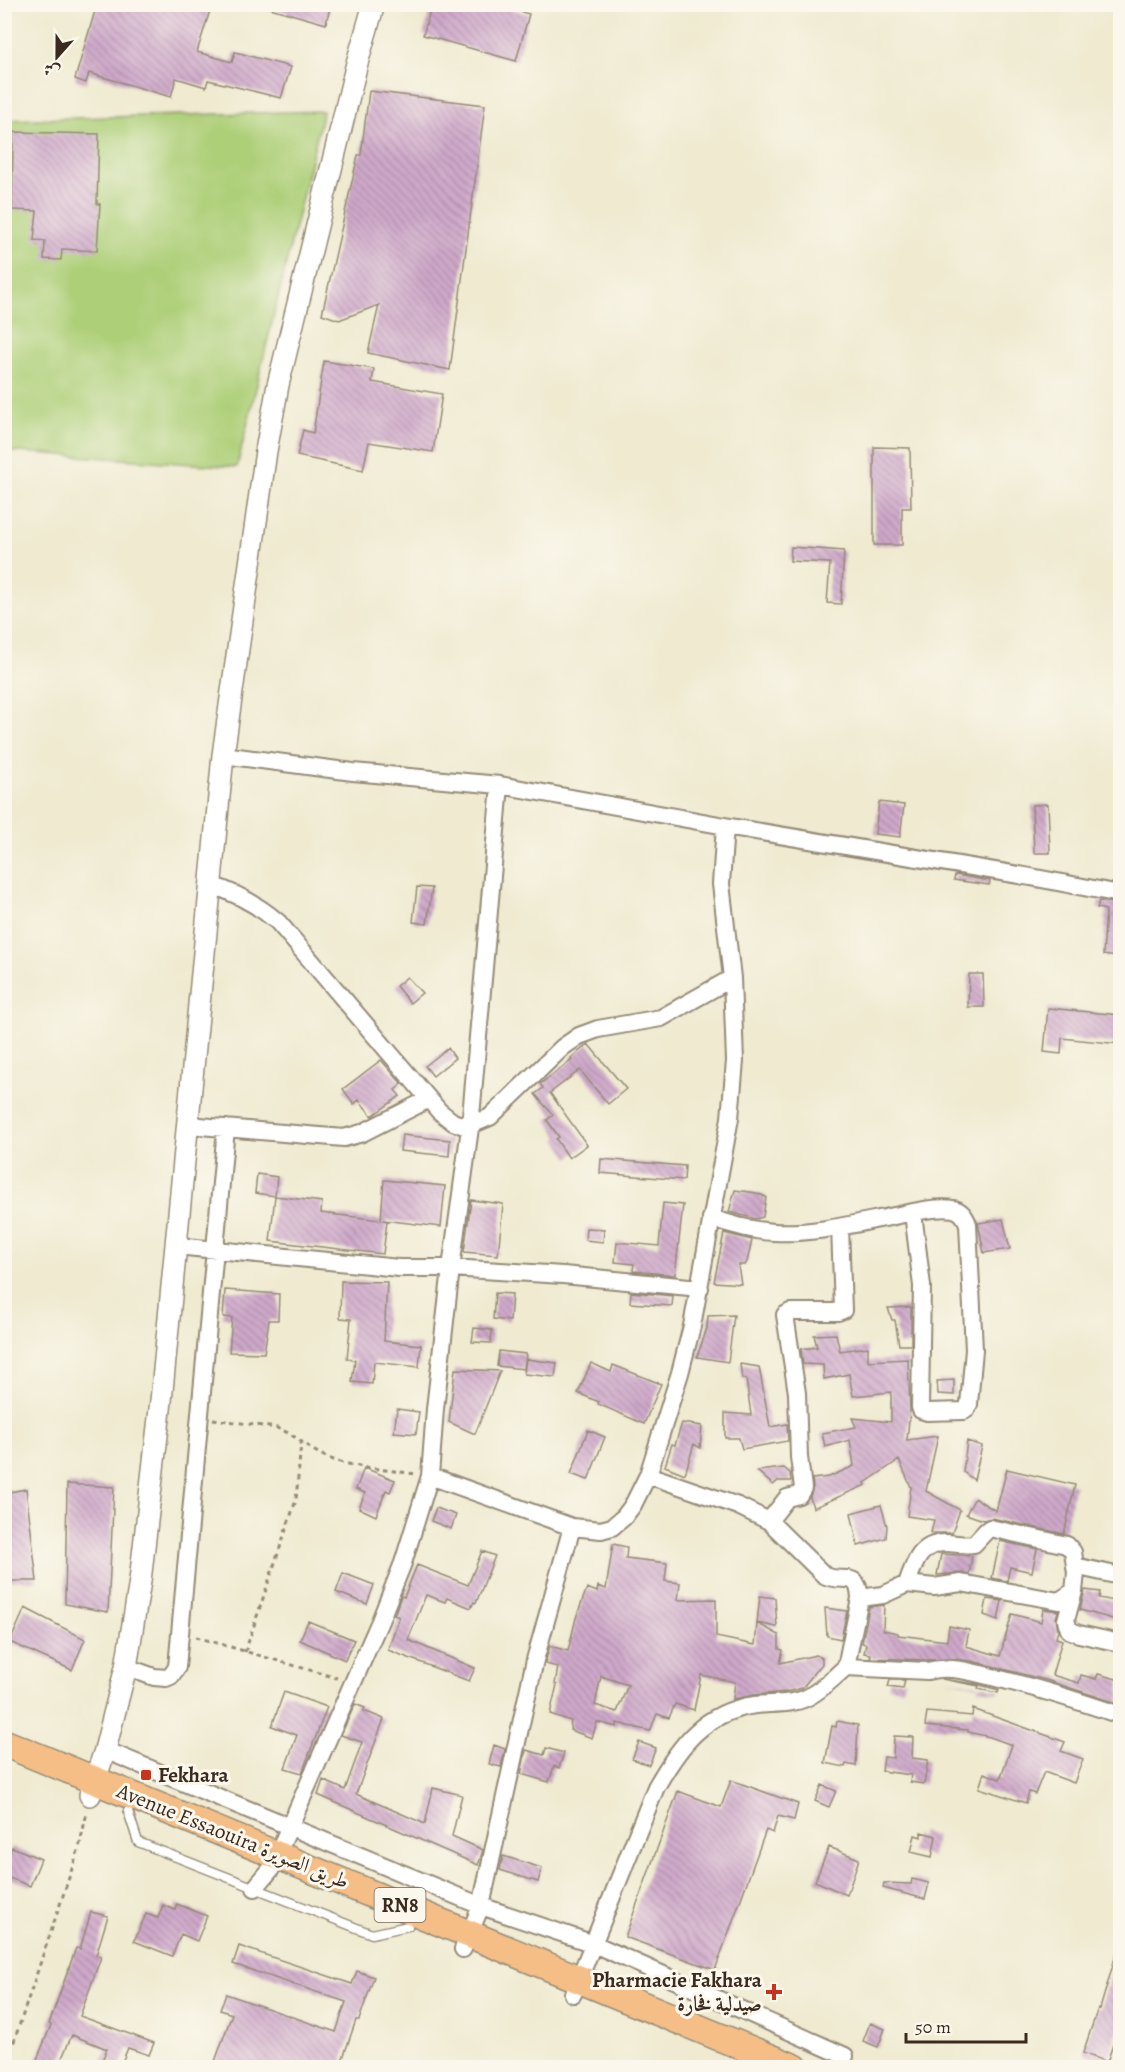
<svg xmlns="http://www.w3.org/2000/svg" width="1125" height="2072" font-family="Alegreya,Amiri,serif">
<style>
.grass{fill:#adcf78;stroke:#747c4b;stroke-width:1.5}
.building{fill:url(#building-back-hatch);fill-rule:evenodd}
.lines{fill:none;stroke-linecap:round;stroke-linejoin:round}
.service-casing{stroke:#958a77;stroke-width:11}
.minor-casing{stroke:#958a77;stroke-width:20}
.tertiary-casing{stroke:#958a77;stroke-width:24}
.primary-casing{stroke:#958a77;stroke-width:30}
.path{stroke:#958a77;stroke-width:3;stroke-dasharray:4.5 4.5;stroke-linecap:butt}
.service{stroke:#fff;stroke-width:8}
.minor{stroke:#fff;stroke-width:16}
.tertiary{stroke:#fff;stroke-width:21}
.primary{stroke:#f5be86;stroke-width:27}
.poi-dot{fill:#c8321e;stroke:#fbf7ec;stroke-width:2}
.labels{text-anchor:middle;stroke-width:6;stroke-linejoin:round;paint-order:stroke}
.shield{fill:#fbf7ec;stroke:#75685c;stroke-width:1.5}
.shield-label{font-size:20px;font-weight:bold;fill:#3b2a1e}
.poi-label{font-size:21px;font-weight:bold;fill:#3b2a1e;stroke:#fbf7ec;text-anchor:start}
.street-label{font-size:21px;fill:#3b2a1e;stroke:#fbf7ec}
</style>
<defs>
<pattern id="building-back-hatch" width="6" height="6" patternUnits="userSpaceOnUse" patternTransform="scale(1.5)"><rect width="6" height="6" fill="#cfa9cb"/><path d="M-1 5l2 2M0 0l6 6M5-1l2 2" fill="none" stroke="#a98aa4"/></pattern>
</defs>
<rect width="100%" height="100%" fill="#fbf7ec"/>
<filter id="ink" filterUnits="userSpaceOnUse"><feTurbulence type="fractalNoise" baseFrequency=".0167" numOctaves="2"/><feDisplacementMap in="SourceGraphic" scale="12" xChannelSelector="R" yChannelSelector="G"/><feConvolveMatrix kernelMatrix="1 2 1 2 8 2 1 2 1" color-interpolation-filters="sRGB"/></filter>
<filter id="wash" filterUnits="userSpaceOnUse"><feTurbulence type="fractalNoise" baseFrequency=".008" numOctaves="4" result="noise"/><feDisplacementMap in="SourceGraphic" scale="24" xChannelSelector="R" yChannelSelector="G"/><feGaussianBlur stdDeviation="1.35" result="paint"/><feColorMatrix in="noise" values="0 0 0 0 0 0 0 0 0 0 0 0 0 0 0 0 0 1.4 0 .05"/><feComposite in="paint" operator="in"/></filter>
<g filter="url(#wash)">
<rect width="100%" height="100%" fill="#efead0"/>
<path class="grass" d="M323 111 237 467 5 451 4 120Z"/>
<g id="blocks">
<path class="building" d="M97 4H212L197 52 232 62 235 52 291 67 281 98 208 80 206 87 176 78 171 97 89 73 86 83 75 79Z
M271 4H331L326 24 270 8Z
M432 4H492L529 14 516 61 423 35Z
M369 91 485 105 450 370 368 353 379 305 339 320 322 314 358 155H361Z
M13 132 99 134 97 204H100L97 251 62 249 61 260 44 259 45 241 34 240 37 211 12 210Z
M324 361 374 369 372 382 442 394 433 452 369 442 363 470 297 456 303 430 313 433Z
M874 447 910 448 911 508H902V545H874Z
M791 547 844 551 841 604 827 603 830 563 790 561Z
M879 802 904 805 900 837 875 834Z
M1048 804 1050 853H1034L1032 805Z
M955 875 990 881 989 885 954 880Z
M417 887 432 888 427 924 413 922Z
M1099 901 1120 904 1117 957 1103 955 1106 910 1097 908Z
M969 974H983L984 1007H968Z
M407 977 422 993 410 1003 396 986Z
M1048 1008 1120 1015V1044L1062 1038 1061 1054 1044 1052Z
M588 1044 626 1089 608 1104 580 1070 550 1093 587 1145 569 1158 556 1139 559 1137 547 1120 553 1115 535 1094 543 1088 540 1084 572 1060 571 1058Z
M448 1048 455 1058 433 1076 425 1066Z
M381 1060 402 1084 395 1090 400 1096 372 1116 359 1100 354 1104 343 1089Z
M402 1135 450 1140 449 1156 400 1151Z
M601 1159 685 1166 684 1180 600 1173Z
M257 1174 277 1177 275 1196 255 1193Z
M384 1180 445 1186 441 1227 383 1220 387 1221 383 1254 270 1241 275 1196 322 1202 321 1213 381 1220Z
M735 1190 757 1193 766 1197 763 1217 756 1219 729 1212Z
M471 1200 503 1204 498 1255 464 1252Z
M663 1203 683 1205 675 1275 633 1271 634 1264 615 1262 617 1242 659 1246Z
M1003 1219 1010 1249 984 1253 978 1223Z
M586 1228 604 1229 603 1242 585 1240Z
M724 1233 752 1240 747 1262 745 1265H738L741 1284 714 1282Z
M341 1281 387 1282 384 1341 421 1345 419 1367 374 1362 372 1384 352 1382 355 1360 347 1359 351 1319 340 1318Z
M225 1290 279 1294 278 1320H269L264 1353 229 1352 232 1318 223 1317Z
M631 1292 673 1296 672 1306 630 1303Z
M495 1293 512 1294 510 1321 493 1319Z
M911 1307V1345H899L895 1320H892L888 1308Z
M734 1315 728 1362 697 1357 707 1328 708 1316Z
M474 1328 492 1330 491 1343 472 1342Z
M836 1334 840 1351 868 1347V1361L908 1359 910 1410 907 1440 938 1436 926 1491 960 1510 952 1533H931L934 1520 907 1516 911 1487 899 1460 865 1483 866 1485 813 1508 810 1497 813 1487 812 1479 829 1477 854 1466 850 1440 825 1447 822 1433 856 1427 852 1418 891 1422V1392L853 1396 849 1374 824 1379 823 1365 803 1364 801 1349 817 1347 814 1335Z
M499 1351 526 1354 524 1369 497 1366Z
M526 1359 557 1363 555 1377 524 1374Z
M591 1363 611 1372 613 1365 661 1384 644 1424 598 1404 599 1402 578 1393Z
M740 1364 759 1367 770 1427 787 1424 788 1441 742 1449 739 1438H725V1413L751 1415 746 1379H742Z
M455 1369 500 1371 475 1434 449 1422Z
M954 1380V1395L938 1394 937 1381Z
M397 1409 419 1412 416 1434 394 1432Z
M682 1423 702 1426 700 1448 694 1444 685 1474 665 1466 672 1444 675 1445Z
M588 1430 605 1437 588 1480 571 1474Z
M967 1441 982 1446 974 1480 963 1472Z
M364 1468 395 1480 390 1492 386 1490 376 1516 359 1508 365 1493 356 1489Z
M784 1468 790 1473 791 1481H778L773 1485 757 1471Z
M1007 1469 1075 1485 1064 1534 992 1518 983 1520 966 1514 975 1498 996 1511Z
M67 1484 114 1487 108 1612 65 1604Z
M26 1489 37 1581H4V1493Z
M881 1505 887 1526 886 1538 858 1546 851 1513Z
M436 1508 456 1515 451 1529 431 1521Z
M1000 1541 1037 1549 1032 1572 1010 1567 1007 1581 992 1578Z
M613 1544 627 1547 626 1558 667 1563 665 1581 680 1583 678 1600 716 1599V1637L755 1645 757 1623 779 1635V1649L783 1650 780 1663 816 1655 822 1658V1664L802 1688 786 1692 754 1695 733 1699 735 1682 701 1675 694 1710 675 1704 669 1718 657 1714 650 1731 617 1723V1727L597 1722 592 1738 570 1730 571 1721 550 1714 557 1685 555 1684 558 1667 545 1664V1663L550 1646 568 1651 576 1618 587 1588 597 1592 598 1586 606 1589ZM601 1676 628 1685 617 1712 595 1705Z
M482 1551 495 1556 476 1603 474 1602 471 1608 447 1598 445 1602 426 1595 408 1640 475 1668 469 1681 388 1650 399 1617 394 1615 401 1596 404 1597 417 1565 468 1585Z
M941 1554 972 1556 969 1574 960 1573 937 1575Z
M343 1573 374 1585 367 1604 336 1592Z
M1085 1590 1100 1592 1099 1598 1120 1602V1621L1080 1610Z
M760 1596 775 1598 777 1627 757 1623Z
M987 1599 1002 1601 998 1620 984 1615Z
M884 1605 883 1630 898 1633V1635L947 1641 949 1626 969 1630 966 1646 1000 1656 1012 1614 1041 1622 1043 1609 1058 1611 1056 1618 1058 1630 1056 1638 1062 1640 1052 1675 1079 1683 1081 1675 1096 1679 1098 1674 1120 1680V1704L1046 1680 972 1661 953 1659 926 1660 870 1658 871 1654 864 1653 866 1644 862 1643 869 1607Z
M25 1608 85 1639 72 1670 10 1642Z
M825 1608 847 1611 841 1639 827 1636Z
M308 1621 354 1640 345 1660 300 1640Z
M942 1679 976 1684 999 1690 998 1693 978 1689 979 1686Z
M890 1680H905L903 1689 888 1687Z
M284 1692 327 1707 302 1773 285 1768 297 1735 272 1726Z
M355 1704 365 1708 364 1711 384 1719 356 1794 425 1824 433 1788 462 1795 452 1836 483 1850 478 1865 318 1795 323 1780 345 1790 362 1742 341 1735Z
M973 1709 1065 1742 1061 1751 1083 1759 1074 1783 1044 1772 1035 1794 1029 1792 1026 1803 979 1788 984 1773 1000 1779 1012 1745 990 1737 968 1732V1730L925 1726 927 1712 972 1716Z
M837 1721 858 1725 856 1766 846 1764 845 1767 825 1763 832 1726 836 1727Z
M894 1736 913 1737 912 1758 928 1760 924 1784 910 1782 911 1775 882 1771 884 1757 893 1758Z
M639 1742 656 1748 649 1765 632 1759Z
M494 1745 505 1749 501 1767 489 1764Z
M546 1748 564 1753 559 1768 554 1766 549 1782 521 1774 526 1750 544 1755Z
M731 1780 798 1804 794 1820 778 1816 773 1833 766 1830 715 1970 625 1937 678 1791 721 1807Z
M822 1785 836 1791 829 1807 815 1801Z
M921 1832 936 1836 932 1857 911 1852 915 1835 921 1837Z
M12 1847 41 1859 30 1886 4 1876V1866Z
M829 1847 859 1859 847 1895 815 1881Z
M503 1856 542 1868 538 1882 500 1870Z
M912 1879 929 1883 925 1899 883 1888 884 1883 911 1884Z
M177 1904 207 1916 197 1941 181 1934 172 1956 134 1941 146 1914 158 1918 163 1905 175 1910Z
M91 1912 108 1916 96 1955 101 1957 80 2016 154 2043 149 2055 128 2048 120 2067H99L107 2049 72 2035 58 2067H34L51 2025 49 2024 76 1948 80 1949Z
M239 1946 352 1984 357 1971 374 1977 359 2020H356L340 2067H213L232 2014 220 2010 226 1994 336 2032 346 2002 233 1964Z
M1117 1951H1120V2031L1118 2030 1107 2062 1083 2053 1098 2008 1100 2009Z
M870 2023 885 2029 878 2047 863 2041Z"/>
</g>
</g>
<g filter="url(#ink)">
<use href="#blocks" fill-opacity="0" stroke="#958a77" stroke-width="1.5"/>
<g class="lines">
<defs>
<path id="service" d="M128 1811 138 1842 372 1934 408 1926"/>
<path id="minor" d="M223 755 353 772 500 785 725 826 1031 877 1120 894
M211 885C236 893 258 905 278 922L439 1111 453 1122 470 1128 471 1125 490 1117 563 1047 579 1036 598 1029 661 1018 732 978
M188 1125 344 1138 362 1133 429 1099
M711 1218C731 1224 752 1231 774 1232 809 1234 845 1226 879 1219 898 1216 935 1205 953 1209 961 1210 965 1216 968 1224L974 1350 969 1404 967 1409 964 1411 927 1412 921 1410 920 1407 922 1286 913 1213
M176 1246 399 1268H451L563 1275 700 1288
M430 1476 572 1527 601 1530 612 1527 624 1517 633 1505 648 1475 680 1373 692 1326 730 1118 735 1061 732 978 721 884 725 826
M769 1521 787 1498 799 1495 803 1488 799 1457 797 1393 785 1315 790 1312H838L843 1310 840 1227
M907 1584 934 1587 961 1583 1059 1601 1074 1591 1076 1573
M1074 1591 1066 1620 1069 1630 1079 1634 1120 1643
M860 1598 883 1595 907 1584C914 1563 920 1543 946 1543 955 1543 965 1546 974 1544L986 1531 990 1528 1067 1545 1073 1552 1076 1573 1079 1567 1120 1576
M126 1667 154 1677 166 1678 171 1676 177 1667 226 1128
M846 1667 927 1671C949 1665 973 1672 996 1678 1038 1688 1079 1701 1120 1715
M105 1750 481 1906 594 1944 845 2056
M255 1888 271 1869 380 1621 403 1563 430 1476 435 1409 451 1268 470 1128 500 785
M463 1949 481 1906 535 1660 572 1527
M573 1994 656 1787C680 1745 704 1712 755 1705 772 1703 791 1705 806 1698 821 1691 834 1677 846 1667L860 1598C858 1568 841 1585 824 1575L769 1521 738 1506 648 1475"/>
<path id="tertiary" d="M90 1795 105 1750 126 1667 140 1581 161 1401 223 755 266 451 278 385 357 63 374 4"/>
<path id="primary" d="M4 1743 795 2068"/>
</defs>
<use href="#service" class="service-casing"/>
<use href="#minor" class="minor-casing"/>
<use href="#tertiary" class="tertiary-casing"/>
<use href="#primary" class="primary-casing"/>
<path class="path" d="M213 1419 277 1428C295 1434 308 1449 326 1457 347 1467 391 1470 415 1474
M196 1637 337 1678
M245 1652 296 1500 301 1443
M5 2068 79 1848 87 1812"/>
<use href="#service" class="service"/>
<use href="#minor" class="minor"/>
<use href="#tertiary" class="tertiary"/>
<use href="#primary" class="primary"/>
</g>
</g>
<g class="poi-dot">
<rect x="140" y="1769" width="12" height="12" rx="3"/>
<path d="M771 1983h6v6h6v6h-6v6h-6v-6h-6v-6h6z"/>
</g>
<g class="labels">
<rect class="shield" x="374.5" y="1888" width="51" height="34" rx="4.5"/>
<g class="shield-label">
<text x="400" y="1912">RN8</text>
</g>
<g class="poi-label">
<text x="158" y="1782">Fekhara</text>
<text x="762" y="1987" text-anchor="end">Pharmacie Fakhara<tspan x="762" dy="24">صيدلية فخارة</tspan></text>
</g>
<g class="street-label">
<text transform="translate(233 1836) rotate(22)" y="7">Avenue Essaouira طريق الصويرة</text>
</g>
</g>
<rect width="1125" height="2072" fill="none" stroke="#fbf7ec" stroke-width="24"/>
<g transform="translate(57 57) rotate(201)" stroke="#fbf7ec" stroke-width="4.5" paint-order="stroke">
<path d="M0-4.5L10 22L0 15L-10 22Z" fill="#3b2a1e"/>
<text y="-9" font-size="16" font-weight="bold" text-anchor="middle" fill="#3b2a1e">ش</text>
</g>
<path d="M906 2033v9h120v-9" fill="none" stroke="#3b2a1e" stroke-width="3"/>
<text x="915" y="2033" font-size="18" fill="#3b2a1e" stroke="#fbf7ec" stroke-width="4.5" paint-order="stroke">50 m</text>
</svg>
